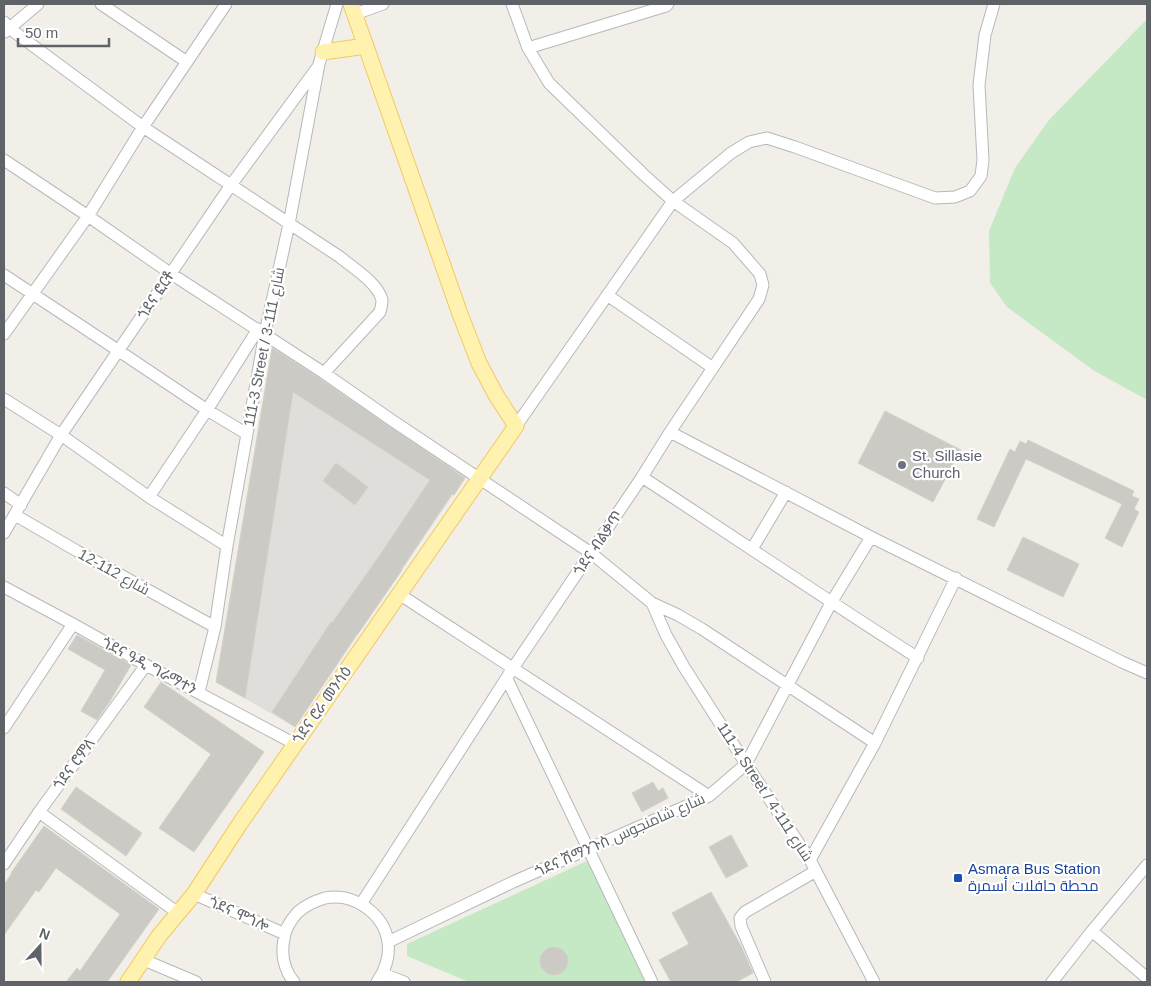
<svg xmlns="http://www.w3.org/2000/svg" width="1151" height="986" font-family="Arial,Cairo,'Noto Sans Ethiopic',sans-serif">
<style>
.industrial{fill:#e0deda}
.green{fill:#c5e8c5}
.building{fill:#cccac5;stroke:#d6d1c6}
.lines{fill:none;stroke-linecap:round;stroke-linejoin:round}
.minor-casing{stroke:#b5b8bc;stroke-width:13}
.major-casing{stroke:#f2c960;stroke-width:17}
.minor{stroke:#fff;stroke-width:11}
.major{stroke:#fff2af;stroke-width:15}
.worship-dot{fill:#6b7280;stroke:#fff;stroke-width:2}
.transit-dot{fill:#1a4fb4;stroke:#fff;stroke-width:2}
.labels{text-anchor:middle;stroke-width:4.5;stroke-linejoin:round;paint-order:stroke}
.street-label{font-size:15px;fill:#5f6368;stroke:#fff}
.worship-label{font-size:15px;fill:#5b616d;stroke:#fff;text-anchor:start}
.transit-label{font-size:15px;fill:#164399;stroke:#fff;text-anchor:start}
</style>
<rect width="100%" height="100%" fill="#f1efe8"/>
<path class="industrial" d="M273 345 467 474 295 727 216 682Z"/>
<path class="green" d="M1147 19V400L1093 370 1007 307 990 283 989 231 1015 168 1049 120Z
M589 860 645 982H469L407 956V944Z"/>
<path class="building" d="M272 348 320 379 465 478 454 495 452 494 401 570H402L357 635V634L295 727 272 712 331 622 332 623 382 552 430 480 293 392 245 698 216 682Z
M885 411 961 450 933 502 858 463Z
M1028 440 1134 491 1132 496 1139 499 1134 509 1139 512 1122 547 1105 538 1122 504 1026 459 994 527 977 519 1010 449 1015 452 1020 441 1026 444Z
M336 463 368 487 355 505 323 481Z
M1023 537 1079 564 1063 597 1007 570Z
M77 635 131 665 110 701 97 720 81 711 105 670 68 649Z
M161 682 264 752 194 852 159 828 211 754 144 707Z
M653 782 658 791 663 788 668 798 642 812 632 793Z
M76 787 142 833 126 856 61 809Z
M44 826 159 909 107 982H66L77 968 80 971 120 914 56 868 39 892 36 890 4 935V885L12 873H11Z
M731 835 748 866 726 878 709 847Z
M711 892 741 946 753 973 736 982H671L659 960 689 944 672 913Z
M540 961a14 14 0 1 1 28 0a14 14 0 1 1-28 0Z"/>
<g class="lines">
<defs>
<path id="minor" d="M101 4 187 62
M355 14 383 4
M4 22 9 28 143 127 340 257C353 268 378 283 382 300 382 304 381 308 380 312L324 373
M5 32 38 4
M528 48 666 6 668 4
M4 160 88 216 170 273 324 373 393 421 591 553 652 603 678 615 702 629 875 743
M4 275 119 351 207 410 247 434
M607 295 713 368
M4 334 88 216 143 127 226 4
M4 399 61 435 149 497 227 546
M516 426 673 201 731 153 749 142 767 138 795 147 935 198 955 197 970 191 981 176 983 160 979 85 985 35 994 4
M670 432 871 537 1122 662 1147 673
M642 477C734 537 825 599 918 658
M4 493 21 505
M149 497 207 410 258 329
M15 515 77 551 215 627
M4 533 61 435 231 185 317 68
M752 549 786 492
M4 587 73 624 146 665 295 744
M399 594 709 796
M652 603 666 635 684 667 746 764 810 860 874 982
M507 679 652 982
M199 692 215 627 227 546 265 333 289 224 319 64 337 4
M4 728 73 624
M39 812 178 913
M810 860 875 743 956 578
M4 864 39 812 146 665
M194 894 285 934
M361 904 513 668 642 477 670 432 759 299 763 285 760 274 733 243 673 201 644 175 549 83 528 48 512 4
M1092 931 1147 978
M388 942 513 882 709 796 746 764 831 603 871 537
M144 960 196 982
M383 974 404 982
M294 982C284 970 281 954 284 939 285 928 291 920 298 912 306 905 315 901 325 898 354 892 384 914 388 942 390 956 385 971 377 982
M765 982 741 926 740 918 745 912 816 871
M1052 982 1092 931 1147 865"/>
<path id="major" d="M323 52 366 46
M128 982 159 936 194 894 239 825 516 426 496 395 479 363 460 314 351 4"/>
</defs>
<use href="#minor" class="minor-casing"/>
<use href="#major" class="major-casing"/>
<use href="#minor" class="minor"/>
<use href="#major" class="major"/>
</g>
<circle class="worship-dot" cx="902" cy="465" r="5"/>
<rect class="transit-dot" x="953" y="873" width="10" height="10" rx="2.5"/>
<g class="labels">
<g class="street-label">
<text transform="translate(156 295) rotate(-57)" y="5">ጎደና ፎርቶ</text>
<text transform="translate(264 347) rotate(-79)" y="5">111-3 Street / شارع 111-3</text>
<text transform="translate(598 543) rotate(-56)" y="5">ጎደና ብልቃጥ</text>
<text transform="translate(114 572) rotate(29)" y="5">شارع 112-12</text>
<text transform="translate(149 666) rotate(28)" y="5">ጎደና ዓዲ ግራማተን</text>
<text transform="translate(322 705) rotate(-55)" y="5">ጎደና ሮራ መንሳዕ</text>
<text transform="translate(74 764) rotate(-54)" y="5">ጎደና ሮምለ</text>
<text transform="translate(765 792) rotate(57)" y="5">111-4 Street / شارع 111-4</text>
<text transform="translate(620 835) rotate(-24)" y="5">ጎደና ሽማንጉስ شارع شامنجوس</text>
<text transform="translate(239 914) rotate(24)" y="5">ጎደና ሞጎሎ</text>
</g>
<g class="worship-label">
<text x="912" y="461">St. Sillasie<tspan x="912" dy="17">Church</tspan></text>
</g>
<g class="transit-label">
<text x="968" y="874">Asmara Bus Station<tspan x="968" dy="17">محطة حافلات أسمرة</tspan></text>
</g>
</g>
<rect width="1151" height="986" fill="none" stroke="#5f6368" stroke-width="10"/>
<g transform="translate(40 946) rotate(21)" stroke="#ffffff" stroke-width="4" paint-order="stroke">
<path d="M0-4L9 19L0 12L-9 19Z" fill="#5f6368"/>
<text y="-8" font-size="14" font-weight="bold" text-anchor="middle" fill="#5f6368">N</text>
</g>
<path d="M18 38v8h91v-8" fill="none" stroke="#5f6368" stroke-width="2.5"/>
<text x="25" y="38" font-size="15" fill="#5f6368" stroke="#ffffff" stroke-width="4" paint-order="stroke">50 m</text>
</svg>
